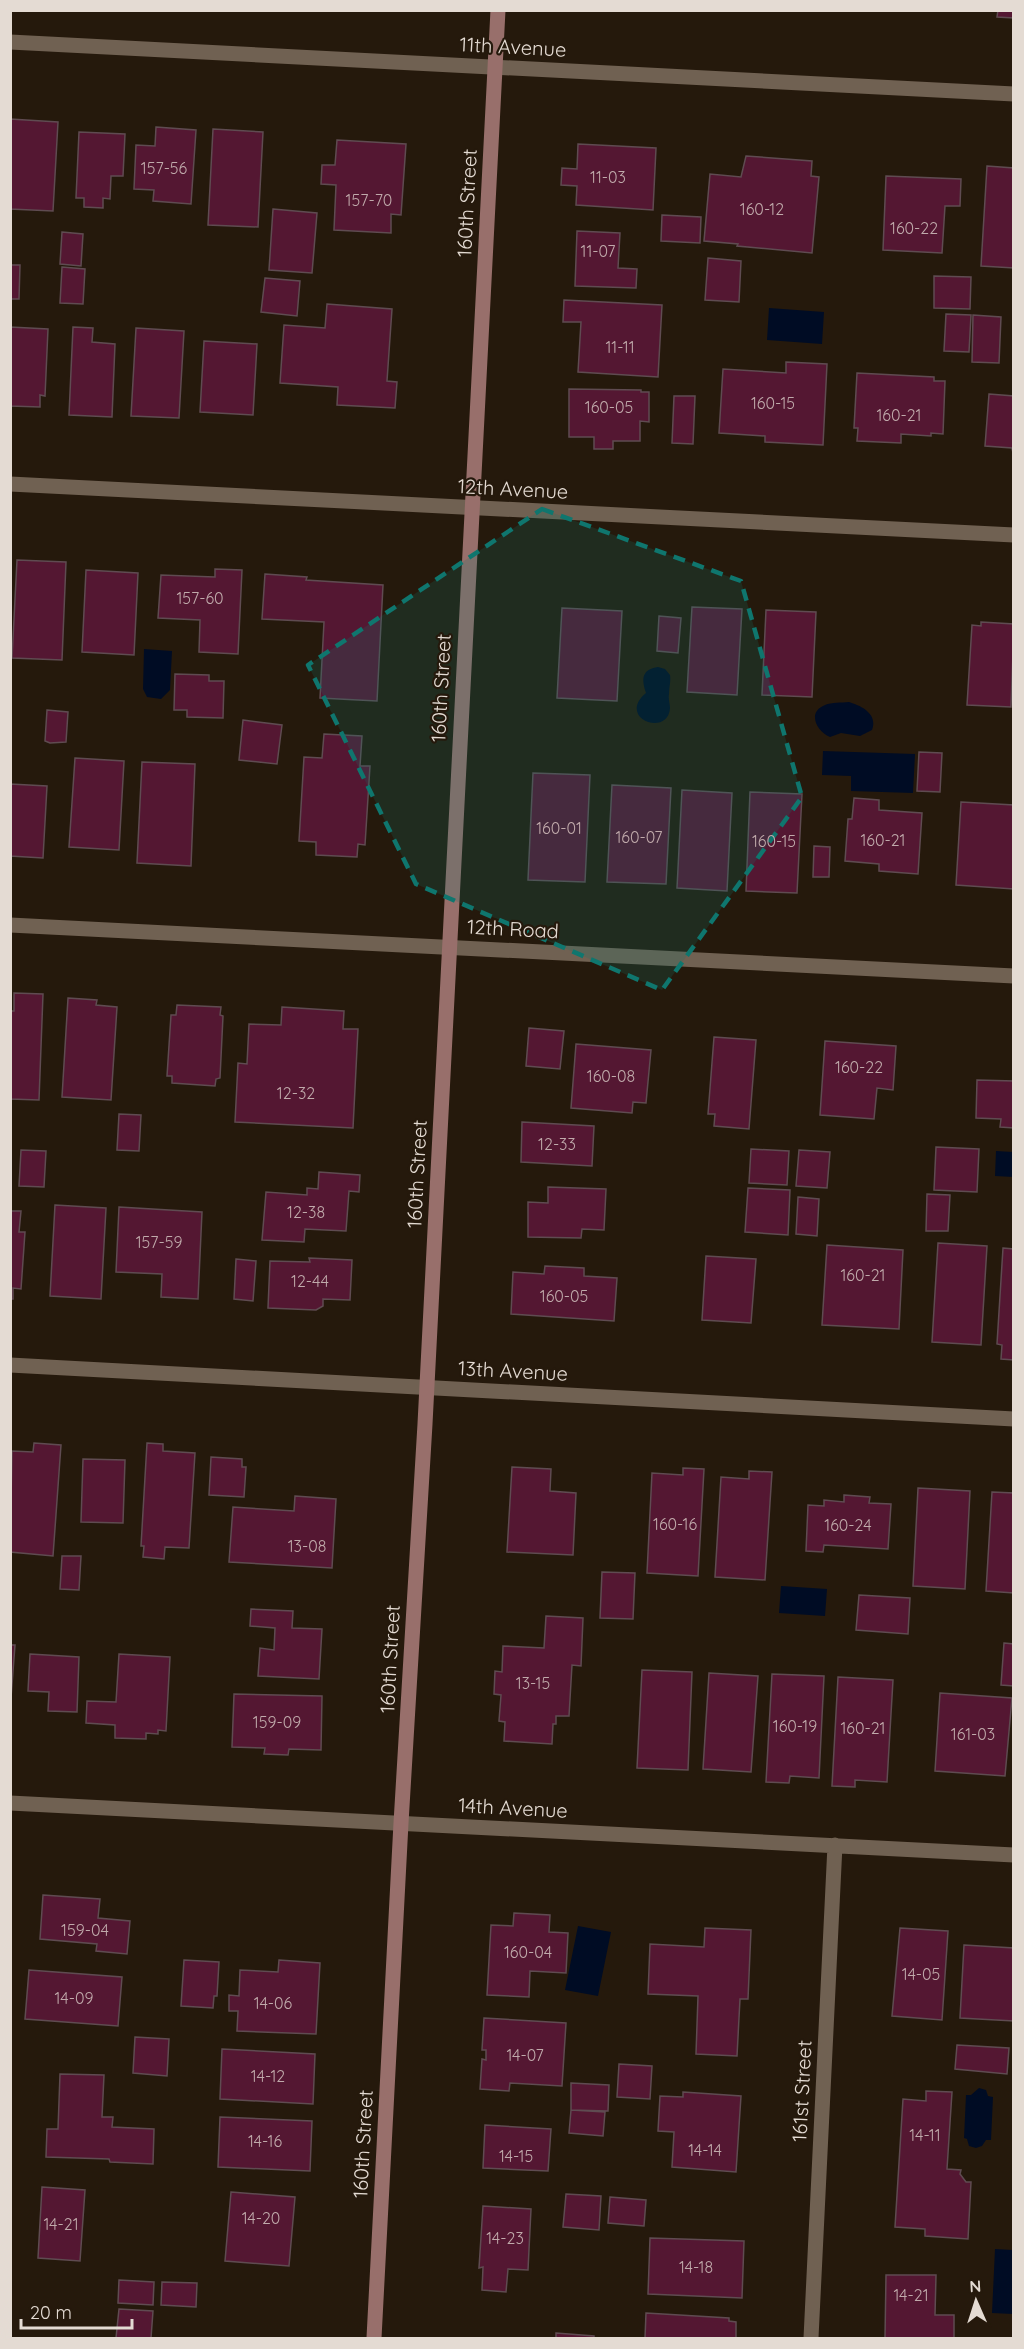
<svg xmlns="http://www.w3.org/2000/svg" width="1024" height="2349" font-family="Quicksand,sans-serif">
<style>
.water{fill:#000c24}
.building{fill:#541732;stroke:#5f4b51;stroke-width:1.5}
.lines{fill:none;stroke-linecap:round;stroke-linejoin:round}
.street{stroke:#706152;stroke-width:15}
.secondary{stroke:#986f6b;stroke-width:15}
.marked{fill:#0f766e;fill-opacity:0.2;stroke:#0f766e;stroke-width:4.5;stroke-dasharray:12 8;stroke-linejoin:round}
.labels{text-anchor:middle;stroke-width:4.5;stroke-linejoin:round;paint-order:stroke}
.number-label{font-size:16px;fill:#c0aaab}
.street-label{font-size:20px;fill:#e4dbd3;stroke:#25190c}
</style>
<rect width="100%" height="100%" fill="#25190c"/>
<path class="water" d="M769 308 824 312 822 344 767 340Z
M144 649 172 651 170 690 161 699 147 697 143 689Z
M658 667 665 669 670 675C671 682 669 687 669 694 668 699 670 704 670 708 668 738 616 718 646 693 641 679 642 669 658 667Z
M849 702C862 706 878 714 872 730L860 736 841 733 830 737C816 731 807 712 825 705 832 702 841 703 849 702Z
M823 751 915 754 913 793 851 791V776L822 775Z
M996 1151 1013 1152V1177L995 1176Z
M781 1586 827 1589 825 1616 779 1613Z
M578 1926 611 1932 598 1996 565 1990Z
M979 2088 986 2090 988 2096 993 2097 991 2140H986L982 2146 976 2148 969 2146 967 2139 964 2138 966 2095H971Z
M995 2249 1013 2250V2314L992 2313Z"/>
<path class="building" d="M998 10H1014V18L997 17Z
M10 119 58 122 53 211 10 209Z
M156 127 196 130 191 204 153 201 154 190 134 189 136 145 155 146Z
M213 129 263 132 258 227 208 225Z
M79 132 125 134 123 176H111L110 199 103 198V208L84 207V198H76Z
M337 140 406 144 401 215 391 214V233L334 230 336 185 321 184 322 165H335Z
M578 144 656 148 653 210 576 205 577 186 561 185 562 168 577 169Z
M746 156 812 161 811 176 819 177 812 253 737 246 738 244 704 241 710 174 741 177Z
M987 166 1014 168V268L981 266Z
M886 176 961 179 960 206H945L942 253 883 250Z
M273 209 317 213 312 273 269 270Z
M662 215 701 217 700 243 661 241Z
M577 231 620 233 618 268 637 269 636 288 575 286Z
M62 232 83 234 81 266 60 264Z
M708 258 741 261 739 302 705 300Z
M10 265H20L19 299H10Z
M62 267 85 269 83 304 60 303Z
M934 276 971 277 970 309 934 308Z
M265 278 300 281 297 316 261 312Z
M564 300 662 305 658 377 578 372 581 322H563Z
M327 304 392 309 387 381 397 382 395 408 337 405 338 387 280 383 284 325 325 328Z
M946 314 971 315 969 352 944 351Z
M973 315 1001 317 999 363 972 362Z
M10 327 48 329 45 396 40 395V407L10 406Z
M73 327 93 328 92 342 115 344 112 417 69 415Z
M136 328 184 331 179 418 131 416Z
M204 341 257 344 253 415 200 412Z
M786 362 827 364 823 445 765 442V436L719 433 723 369 786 373Z
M857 373 934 377V381H945L943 434 931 433V436L901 434V443L857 441 858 428H854Z
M569 389 641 390V392H649V422L640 421V441H613V449H594V437H569Z
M989 394 1014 396V458L1012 448 985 446Z
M674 396H695L693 444 672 443Z
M17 560 66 562 62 660 12 658Z
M215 569 242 570 238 654 199 652 200 620 158 618 161 575 215 577Z
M86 570 138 573 134 655 82 652Z
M265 574 307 577 306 580 383 585 377 701 320 698 324 622 262 619Z
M692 607 742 609 737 695 687 692Z
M562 608 622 611 617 701 557 698Z
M766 610 816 612 812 697 762 695Z
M659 616 681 618 678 653 657 651Z
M981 622 1014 624 1011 707 967 705 972 625 981 626Z
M175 674 209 675V681H224L223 718 187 717V710H174Z
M47 710 68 712 66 742 50 743 45 741Z
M243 720 282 725 277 764 239 760Z
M324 734 362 736 360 766H370L365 845 358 844 357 857 316 855V842L299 841 304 757 322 758Z
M919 752 942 753 940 792 917 791Z
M75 758 124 761 119 850 69 847Z
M142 762 195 764 191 866 137 863Z
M533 773 590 775 585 882 528 880Z
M10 784 47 786 43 858 10 856Z
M612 785 671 788 666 884 607 882Z
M682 790 732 793 727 891 677 888Z
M750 792 802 794 797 893 746 891Z
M854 798 879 800V810L922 813 918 874 879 871V864L845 861 848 819H852Z
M961 802 1014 805V889L956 885Z
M814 846 830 847 829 877H813Z
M14 993 43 994 39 1100 10 1099V1011H14Z
M68 998 97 1000 96 1005 117 1007 111 1100 62 1097Z
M177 1005 221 1007 220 1015 223 1016 220 1078 216 1079 215 1086 172 1083V1076H167L171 1015H176Z
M282 1007 344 1011 343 1029H358L353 1128 235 1122 238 1063 247 1064 249 1024 281 1025Z
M529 1028 564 1031 560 1069 526 1066Z
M714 1037 756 1040 749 1129 714 1126 715 1114H708Z
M825 1041 896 1046 893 1090 877 1088 874 1119 820 1115Z
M576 1044 651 1050 646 1103 633 1102 632 1113 571 1108Z
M977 1080 1014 1081V1128L1000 1127 1001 1119 976 1118Z
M119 1114 141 1115 139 1151 117 1150Z
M522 1122 594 1126 592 1166 521 1162Z
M936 1147 979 1149 977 1192 934 1190Z
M751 1149 789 1151 787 1185 749 1183Z
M21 1150 46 1151 44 1187 19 1186Z
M799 1150 830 1152 827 1188 796 1186Z
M319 1172 360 1175 359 1192 349 1191 346 1231 305 1229 304 1242 262 1240 266 1192 307 1195V1188L318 1189Z
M548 1187 606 1189 604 1230 582 1229 581 1238 528 1237V1202L548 1203Z
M748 1188 790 1190 788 1235 745 1232Z
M927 1194 950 1195 948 1231H926Z
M798 1197 819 1199 817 1236 796 1234Z
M55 1205 106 1208 101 1299 50 1296Z
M119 1207 202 1212 198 1299 161 1297 162 1274 116 1272Z
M10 1211H21L19 1232H25L21 1289 13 1288V1299H10Z
M938 1243 987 1246 981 1345 932 1342Z
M827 1245 903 1250 899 1329 822 1325Z
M1003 1248 1014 1249V1360L1001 1359 1002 1345 997 1344Z
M706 1256 756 1259 751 1323 702 1320Z
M309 1258 352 1260 350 1300 323 1299V1306L316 1310 268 1308 270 1261 310 1262Z
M236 1259 256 1261 253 1301 234 1299Z
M545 1266 584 1268V1276L617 1278 614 1321 511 1314 513 1272 544 1274Z
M34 1443 61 1445 53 1556 10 1552 12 1451 33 1452Z
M147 1443 163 1444V1451L195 1453 189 1548 165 1547 164 1559 143 1557 144 1546H141Z
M211 1457 242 1459V1467H246L244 1497 209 1495Z
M83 1459 125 1460 123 1523 81 1522Z
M512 1467 551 1469 550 1491 576 1493 573 1555 507 1552Z
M683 1468 704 1469 698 1576 647 1573 652 1473 683 1475Z
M749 1471 772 1472 765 1580 715 1577 721 1477 749 1479Z
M918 1488 970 1491 965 1589 913 1586Z
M992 1492 1014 1493V1593L986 1591Z
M844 1495 870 1497 869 1503 891 1504 888 1549 824 1545 823 1552 806 1551 808 1505 824 1506V1500L844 1502Z
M295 1496 336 1499 332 1568 229 1562 233 1507 294 1511Z
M62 1556H81L79 1590 60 1589Z
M602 1572 635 1573 633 1619 600 1618Z
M859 1595 910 1598 908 1634 856 1630Z
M251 1609 293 1611 292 1628 322 1629 319 1679 258 1676 260 1648 274 1650 275 1628 250 1626Z
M546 1616 583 1618 581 1666 572 1665 569 1716H556V1724H553L552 1744 504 1741 505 1722 499 1721 501 1695 494 1694 495 1671 502 1672 503 1646 544 1648Z
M1004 1643 1014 1644V1686L1001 1685Z
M10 1645H15L10 1711Z
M30 1654 79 1657 77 1712 48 1711 49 1692 28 1691Z
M119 1654 170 1657 166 1731 158 1730V1734L146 1733V1739L115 1738V1725L86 1723 87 1701 116 1702Z
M642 1670 692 1672 688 1770 637 1768Z
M709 1673 758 1676 751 1772 703 1769Z
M772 1674 824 1676 819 1778 790 1776 789 1783 766 1782Z
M838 1677 893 1680 887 1782 855 1780V1787L832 1786Z
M940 1693 1012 1698 1005 1776 935 1771Z
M234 1694 322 1696 321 1750 289 1749 288 1755 264 1754 265 1748 232 1747Z
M43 1895 100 1899 98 1918 130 1921 127 1954 96 1951 97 1944 40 1939Z
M514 1913 550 1915 549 1932 568 1933 566 1973 530 1971 529 1997 487 1995 491 1925 513 1926Z
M705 1928 751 1930 748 1999H740L737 2056 696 2054 698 1996 648 1994 650 1944 704 1947Z
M900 1928 948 1931 942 2020 892 2016Z
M964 1945 1014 1948V2021L960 2018Z
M184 1960 219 1962 217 1996H214L213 2008 181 2006Z
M279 1960 320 1963 316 2034 237 2031 238 2011H229V1995L239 1996 240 1970 278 1972Z
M29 1970 122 1977 118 2026 25 2019Z
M484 2018 566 2023 562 2086 510 2083 509 2091 480 2089 482 2059 486 2060V2050H482Z
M135 2037 169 2039 167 2076 133 2073Z
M957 2045 1009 2048 1007 2074 955 2069Z
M222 2049 315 2054 313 2104 220 2099Z
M619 2064 652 2066 650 2099 617 2097Z
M60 2074 104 2075 102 2117H113L112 2127 154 2129 153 2164 110 2162 109 2159 46 2157 47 2129H58Z
M571 2083 609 2085 608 2111 571 2110Z
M926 2091 952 2092 947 2169 961 2170 960 2174 966 2182H971L968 2239 925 2236V2229L895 2227 903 2099 926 2101Z
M683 2092 741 2096 736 2172 672 2167 674 2132 658 2131 660 2096 683 2097Z
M571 2110 605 2112 603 2136 569 2133Z
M220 2117 312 2121 310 2171 218 2167Z
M485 2125 551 2129 548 2171 483 2168Z
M42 2187 85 2190 80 2261 38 2258Z
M231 2192 295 2197 289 2266 225 2261Z
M566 2194 601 2196 599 2230 563 2227Z
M610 2197 646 2200 644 2226 608 2223Z
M483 2206 531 2209 528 2270 508 2269 506 2292 482 2290 483 2267 479 2268Z
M650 2238 744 2241 742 2298 648 2294Z
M886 2275H936L935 2315H954V2338H885Z
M119 2280 154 2282 153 2305 118 2303Z
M162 2282 197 2283 196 2307 161 2305Z
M119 2309 153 2311 151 2338H116Z
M646 2313 729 2318V2321L736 2322V2338H645Z
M556 2333 594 2336V2338H556Z"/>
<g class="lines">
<path class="street" d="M10 42 1014 94
M10 484 1014 535
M10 925 1014 976
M10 1365 1014 1419
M10 1803 1014 1855
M811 2338 835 1845"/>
<path class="secondary" d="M374 2338 401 1823 425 1424 498 10"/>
</g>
<path class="marked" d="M542 509 741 581 802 797 662 990 416 884 308 665Z"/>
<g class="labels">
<g class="number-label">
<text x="164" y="174">157-56</text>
<text x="608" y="183">11-03</text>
<text x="369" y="206">157-70</text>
<text x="762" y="215">160-12</text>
<text x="914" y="234">160-22</text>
<text x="598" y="257">11-07</text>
<text x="620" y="353">11-11</text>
<text x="773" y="409">160-15</text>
<text x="609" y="413">160-05</text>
<text x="899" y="421">160-21</text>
<text x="200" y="604">157-60</text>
<text x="559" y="834">160-01</text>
<text x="639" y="843">160-07</text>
<text x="883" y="846">160-21</text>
<text x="774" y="847">160-15</text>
<text x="859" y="1073">160-22</text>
<text x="611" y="1082">160-08</text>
<text x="296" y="1099">12-32</text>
<text x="557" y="1150">12-33</text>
<text x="306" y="1218">12-38</text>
<text x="159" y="1248">157-59</text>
<text x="863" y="1281">160-21</text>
<text x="310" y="1287">12-44</text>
<text x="564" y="1302">160-05</text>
<text x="675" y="1530">160-16</text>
<text x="848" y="1531">160-24</text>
<text x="307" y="1552">13-08</text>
<text x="533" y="1689">13-15</text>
<text x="277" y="1728">159-09</text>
<text x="795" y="1732">160-19</text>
<text x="863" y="1734">160-21</text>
<text x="973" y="1740">161-03</text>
<text x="85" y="1936">159-04</text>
<text x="528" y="1958">160-04</text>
<text x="921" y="1980">14-05</text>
<text x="74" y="2004">14-09</text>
<text x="273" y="2009">14-06</text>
<text x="525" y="2061">14-07</text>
<text x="268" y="2082">14-12</text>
<text x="925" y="2141">14-11</text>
<text x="265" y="2147">14-16</text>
<text x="705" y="2156">14-14</text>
<text x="516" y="2162">14-15</text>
<text x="261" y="2224">14-20</text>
<text x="61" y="2230">14-21</text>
<text x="505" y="2244">14-23</text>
<text x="696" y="2273">14-18</text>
<text x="911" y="2301">14-21</text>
</g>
<g class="street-label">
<text transform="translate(513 47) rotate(3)" y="7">11th Avenue</text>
<text transform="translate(467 203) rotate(-87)" y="7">160th Street</text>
<text transform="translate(513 489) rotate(3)" y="7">12th Avenue</text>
<text transform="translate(441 688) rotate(-87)" y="7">160th Street</text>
<text transform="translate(513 929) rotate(3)" y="7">12th Road</text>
<text transform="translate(417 1174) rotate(-87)" y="7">160th Street</text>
<text transform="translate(513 1371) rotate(3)" y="7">13th Avenue</text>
<text transform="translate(390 1659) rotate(-87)" y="7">160th Street</text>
<text transform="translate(513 1808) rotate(3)" y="7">14th Avenue</text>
<text transform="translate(802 2091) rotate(-87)" y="7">161st Street</text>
<text transform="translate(363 2144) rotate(-87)" y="7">160th Street</text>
</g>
</g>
<rect width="1024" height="2349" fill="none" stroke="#e4dbd3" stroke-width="24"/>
<g transform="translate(976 2301) rotate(357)" stroke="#25190c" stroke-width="4.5" paint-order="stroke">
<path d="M0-4.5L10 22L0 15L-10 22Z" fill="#e4dbd3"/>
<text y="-9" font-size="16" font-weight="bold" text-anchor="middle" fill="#e4dbd3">N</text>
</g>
<path d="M21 2319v9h111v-9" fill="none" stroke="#e4dbd3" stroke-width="3"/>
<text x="30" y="2319" font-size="18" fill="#e4dbd3" stroke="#25190c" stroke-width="4.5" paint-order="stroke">20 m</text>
</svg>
